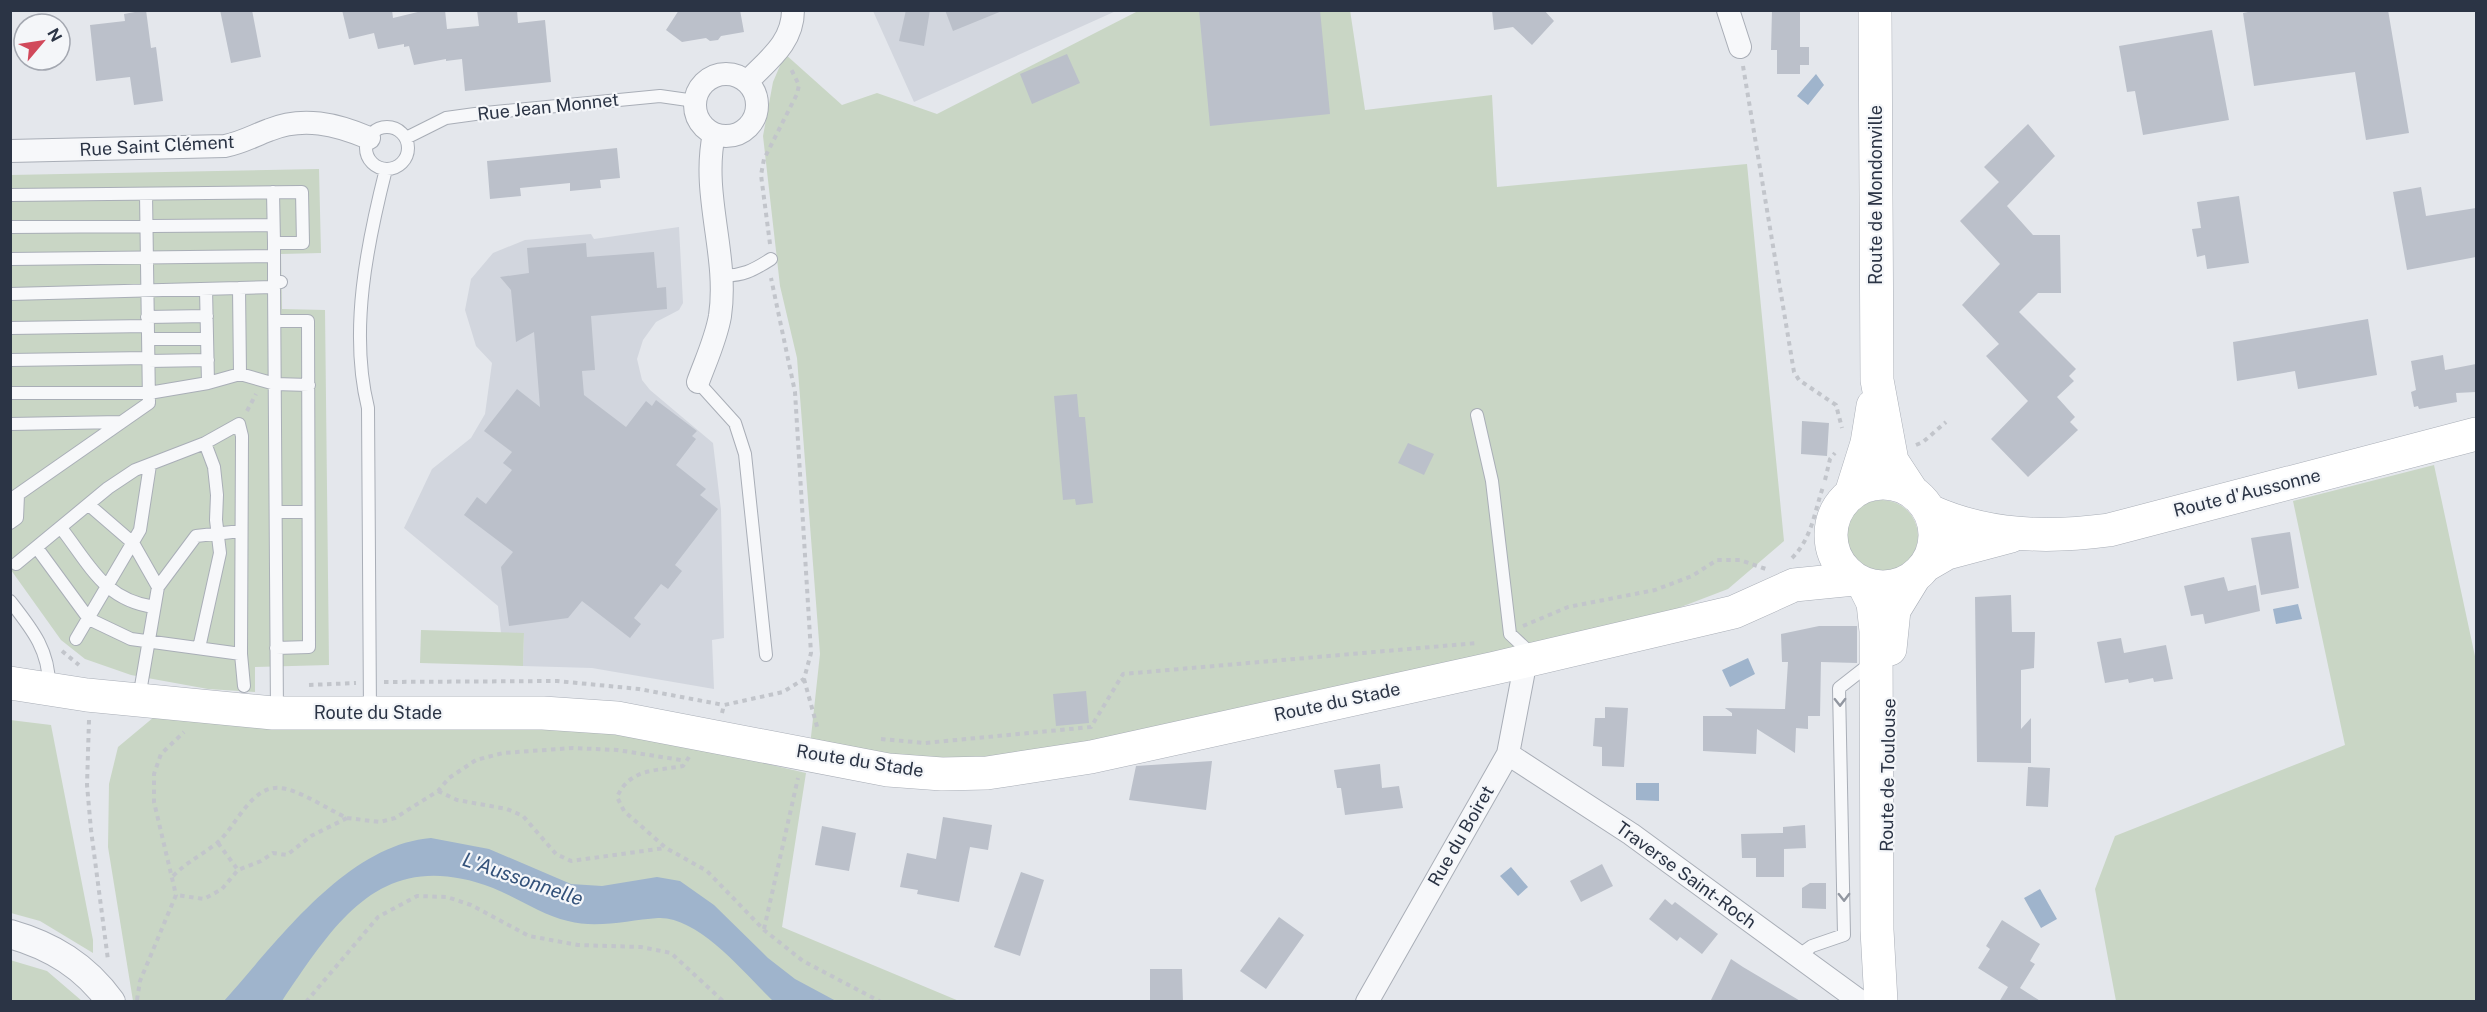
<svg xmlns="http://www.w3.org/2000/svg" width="2487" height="1012" font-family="'Public Sans',sans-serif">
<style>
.built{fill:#d2d6de}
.green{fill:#c9d6c5}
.water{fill:#9fb4cc}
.building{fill:#bbc0ca}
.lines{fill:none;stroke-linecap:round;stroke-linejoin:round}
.service-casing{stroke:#a9aeb7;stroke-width:14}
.minor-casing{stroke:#a9aeb7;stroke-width:24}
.tertiary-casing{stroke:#a9aeb7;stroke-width:30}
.secondary-casing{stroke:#a9aeb7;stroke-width:34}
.path{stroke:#c2c5cb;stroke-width:4;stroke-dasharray:4.5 4.5;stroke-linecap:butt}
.service{stroke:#f7f8fa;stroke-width:12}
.minor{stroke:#f7f8fa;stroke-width:22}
.tertiary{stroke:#f7f8fa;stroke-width:28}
.secondary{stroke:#fff;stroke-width:33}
.oneway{stroke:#9196a0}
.labels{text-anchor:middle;stroke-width:4.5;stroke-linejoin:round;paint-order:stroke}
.street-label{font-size:18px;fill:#2b3445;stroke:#f4f6f9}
.water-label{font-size:20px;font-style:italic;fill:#34527a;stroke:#f4f6f9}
</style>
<rect width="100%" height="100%" fill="#e4e7ec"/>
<path class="built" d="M873 11H1116L914 102Z
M679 227 683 303 679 310 656 322 643 340 637 359 642 380 650 390 713 443 721 510 724 638 712 640 714 689 592 668 523 666 524 633H501L498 606 404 528 432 469 471 438 485 414 492 363 476 346 465 310 471 279 493 253 525 240 591 234 594 239Z"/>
<path class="green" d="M1350 10 1365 110 1492 95 1497 187 1747 164 1784 541 1728 589 1660 615 1154 729 1009 758 921 759 810 746 820 654 797 358 780 286 763 136 773 82 785 54 842 105 877 93 937 114 1138 11Z
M319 169 321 253 281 254 282 309 325 310 329 665 255 667V692L208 689 131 675 85 659 61 640 11 570 10 175Z
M2434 465 2476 661V1001H2116L2095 889 2115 836 2345 745 2293 501Z
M1846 536a36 36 0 1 1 72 0a36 36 0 1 1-72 0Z
M421 630 524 633 523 666 420 663Z
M154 717 557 723 682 744 806 773 782 927 959 1001H133L108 847 109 784 118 747Z
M10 720 51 725 93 940V953L40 921 11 913Z
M10 960 47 971 82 1001H11Z"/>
<path class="water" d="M1816 74 1824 85 1808 105 1797 96Z
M2298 604 2302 619 2276 624 2273 609Z
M1748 658 1755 674 1730 687 1722 670Z
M1636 783H1659V801L1636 800Z
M431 838 489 849 571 884 602 886 657 877 680 881 714 905 768 958 795 979 836 1001H773C746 975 699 916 658 918 629 920 597 929 568 921 542 915 518 898 493 888 382 846 337 920 282 1001H224C277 942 346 845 431 838Z
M1511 867 1528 887 1518 896 1500 876Z
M2040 889 2057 919 2041 928 2024 898Z"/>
<path class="building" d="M146 10 151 48 156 47 163 101 134 105 130 77 96 81 90 25 125 21 124 14Z
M220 10H252L261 57 231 63Z
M342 10H392L393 18 426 10H445L447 29 479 26 477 10H517L518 23 545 20 551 82 465 91 462 59 446 61V59L414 65 409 46 404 47V44L378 49 374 33 349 39Z
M679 10H740L744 32 721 36 718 40 710 41 706 38 682 42 666 30Z
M906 10H930L924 46 899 41Z
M945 10H1002V11L953 31Z
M1199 10H1320L1330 114 1210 126Z
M1492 10H1544L1554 21 1532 45 1513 27 1494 30Z
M1772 10H1800V47H1809V65H1800V74H1777V50H1771Z
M2258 10H2388L2409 133 2366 140 2355 72 2254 86 2243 13Z
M2212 30 2229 120 2143 135 2135 91 2127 92 2119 46Z
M1067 54 1080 83 1032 104 1020 74Z
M2028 124 2055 156 2007 206 2033 235H2060L2061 293H2038L2019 312 2076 369 2069 376 2074 381 2057 397 2075 417 2070 422 2078 430 2028 477 1991 439 2028 401 1986 356 1999 344 1962 305 2000 264 1960 221 1999 182 1984 167Z
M617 148 620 178 600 180 601 188 570 191V183L520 188 521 196 490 199 487 161Z
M2421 187 2426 216 2476 208V257L2407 270 2393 192Z
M2239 196 2249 263 2207 269 2205 255 2197 257 2192 229 2201 228 2197 202Z
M586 243 587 257 654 252 657 288 666 287 667 309 591 316 595 370 582 371 584 395 626 427 646 401 652 406 656 400 697 431 692 436 696 439 676 465 706 489 700 495 718 509 675 565 682 571 668 589 661 584 634 618 641 624 630 638 582 601 568 618 509 626 501 567 513 552 464 515 477 497 486 504 512 470 503 463 512 452 484 431 517 389 540 407 534 332 516 342 511 290 500 277 529 273 527 248Z
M2368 319 2377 375 2298 389 2295 371 2237 381 2233 342Z
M2443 355 2445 370 2476 364V392L2456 393 2457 402 2419 409 2418 406 2414 407 2411 392 2416 390 2411 361Z
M1077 394 1079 417H1085L1093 503 1076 505 1075 499 1063 500 1054 396Z
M1802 421 1829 423 1827 456 1801 454Z
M1408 443 1434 454 1424 475 1398 463Z
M2290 532 2299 588 2261 595 2251 538Z
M2224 577 2228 591 2256 585 2260 611 2205 624 2203 614 2191 616 2184 586Z
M2011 595 2012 632H2035L2034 668 2021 670V729L2031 718V763L1977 762 1975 597Z
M1819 626H1857V663L1821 662 1820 716H1808V729L1796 728 1795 753 1757 729 1756 754 1703 751V716H1732V713L1725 708 1785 709 1788 662H1782L1781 634Z
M2121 638 2124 653 2166 645 2173 679 2154 682 2153 678 2129 683 2128 679 2105 683 2097 642Z
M1086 691 1089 723 1056 726 1053 694Z
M1605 707 1628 708 1624 767 1602 766V747L1593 746 1595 718H1605Z
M1212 761 1206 810 1129 800 1136 766Z
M1380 764 1382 788 1399 786 1403 808 1345 815 1341 788H1337L1334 770Z
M2028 767 2050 768 2048 807 2026 806Z
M943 817 992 825 988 850 970 847 959 902 917 894 918 890 900 887 907 853 936 859Z
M1805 825 1806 848 1784 849V877H1756V858H1742L1741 834 1783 833V827Z
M822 826 856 833 849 871 815 865Z
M1602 864 1613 886 1581 902 1570 881Z
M1021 872 1044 880 1020 956 994 947Z
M1810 883H1826V909L1802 908V888Z
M1665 899 1672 905 1675 902 1718 934 1702 954 1680 937 1677 941 1649 919Z
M1279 917 1304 935 1266 989 1240 971Z
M2002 920 2040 944 2030 961 2035 964 2020 988 2042 1002H1999L2008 987 1978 968 1990 949 1986 946Z
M1731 959 1743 967 1802 1002H1710Z
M1150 969H1182L1183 1002H1150Z"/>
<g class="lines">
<defs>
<path id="service" d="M366 148a21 21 0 1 1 42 0a21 21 0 1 1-42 0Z
M406 138 446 118 475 114 660 96 695 101
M273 192 274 243
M10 195 302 192 303 243H274V283
M10 227 273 225
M10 259 274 256
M721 275C741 277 754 270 771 259
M274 287 239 288 240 374 275 384 309 385
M206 289 208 383
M10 294 239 288
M147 317 207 316
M275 321H308L309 647 276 648
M10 328 148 326
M148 339H207
M10 360 148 358
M148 361 208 360
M698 382 735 423 745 454 766 655
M10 393H149L208 383 240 374
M1477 415 1492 481 1510 634 1525 648V659
M10 424 122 422
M10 500 149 403 146 194
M89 505 133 543 158 587 139 698
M276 512H308
M10 523 17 518 18 495
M61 528C90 565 104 600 154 607
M37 548 89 619 131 639 241 654
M16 564 108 488 135 470 205 443 239 424 242 436 241 654 244 686
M158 587 196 536 241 531
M10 601C32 629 50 651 49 688
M76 639 140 530 150 465
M199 648 220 553 216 520 217 495 214 467 205 443
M277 713 274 283 281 282
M370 713 368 408C349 331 367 244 386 169
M1798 956 1812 946 1844 935 1839 688 1871 663"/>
<path id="minor" d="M1728 10 1740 47
M695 105a31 31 0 1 1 62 0a31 31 0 1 1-62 0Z
M747 82C768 60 793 43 793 10
M10 151 225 146C241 143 253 136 269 130 303 116 336 124 369 138
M698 382C706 360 716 339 720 316 729 255 701 195 714 134
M1508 754 1631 834 1861 1002
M1367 1002 1508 754 1526 660"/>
<path id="tertiary" d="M10 934C52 946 85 966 111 1002"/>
<path id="secondary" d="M1875 10 1877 380 1892 461 1911 490
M1831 535a52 52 0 1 1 104 0a52 52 0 1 1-104 0Z
M1851 494 1867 443 1873 406
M1930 511C1988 537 2047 538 2109 530L2476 434
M1928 564 1947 553 2011 536
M1863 583 1873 603 1876 631 1877 930 1881 1002
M1890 649 1894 610 1913 579
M10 683 87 695 273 713H543L617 718 888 770 942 774 987 773 1091 757 1495 668 1734 612 1794 585 1854 579"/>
</defs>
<use href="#service" class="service-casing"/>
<use href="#minor" class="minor-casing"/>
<use href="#tertiary" class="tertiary-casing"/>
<use href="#secondary" class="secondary-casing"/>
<path class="path" d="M1743 66 1794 372 1799 380 1836 405 1842 428
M770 244 761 175 764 159 797 94 799 85 790 67
M247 411 256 394
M1916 445 1923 442 1946 422
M1825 480 1830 459 1835 453
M1792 558C1812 538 1814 513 1823 487
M1523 626 1568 607 1655 590 1692 576 1717 560H1740L1766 569
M62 651 79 665
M804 679 818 730
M384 682 557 681 639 689 724 705
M309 685 356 683
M722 713 724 705 783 692 804 679 811 653 795 392 771 278
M89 720 87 785 91 830 108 960
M881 739 925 743 1091 727 1123 674 1477 643
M689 757 683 766C656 771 630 768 617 797L624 811 666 848 707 871 764 930 803 961 881 1002
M438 791 457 800 507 809 523 816 556 854 571 861 665 848
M347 818 380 822 395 818 438 791 449 778 476 760 503 753 573 748 617 750 681 760
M218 843 238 870
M173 876C188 861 202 855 217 843 236 827 251 785 280 788 298 789 329 810 347 818L311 836 287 855 273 853 261 861 238 870 222 889 204 899 176 895
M764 929 798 778
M137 1000 140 981 176 895 154 802V774L161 754 184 732
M306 1002 378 917 417 896 447 897 471 905 529 936 578 945 641 947 671 953 724 1002"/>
<use href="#service" class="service"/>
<use href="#minor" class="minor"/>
<use href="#tertiary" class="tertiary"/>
<use href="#secondary" class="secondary"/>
</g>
<defs><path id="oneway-chevron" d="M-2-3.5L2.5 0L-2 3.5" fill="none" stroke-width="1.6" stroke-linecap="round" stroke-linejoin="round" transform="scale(1.5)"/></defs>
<g class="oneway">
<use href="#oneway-chevron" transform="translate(1840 702) rotate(89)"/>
<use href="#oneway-chevron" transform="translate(1844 897) rotate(89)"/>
</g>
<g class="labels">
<g class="street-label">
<text transform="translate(548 107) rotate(-6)" y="6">Rue Jean Monnet</text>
<text transform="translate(157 146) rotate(-3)" y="6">Rue Saint Clément</text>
<text transform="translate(1876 195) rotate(-90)" y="6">Route de Mondonville</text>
<text transform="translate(2247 493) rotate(-14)" y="6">Route d'Aussonne</text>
<text transform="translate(1337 702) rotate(-12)" y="6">Route du Stade</text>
<text x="378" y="719">Route du Stade</text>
<text transform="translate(860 761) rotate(9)" y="6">Route du Stade</text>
<text transform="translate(1888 775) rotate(-89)" y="6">Route de Toulouse</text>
<text transform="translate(1461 836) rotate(-60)" y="6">Rue du Boiret</text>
<text transform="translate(1686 875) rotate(36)" y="6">Traverse Saint-Roch</text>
</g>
<g class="water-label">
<text transform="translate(523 879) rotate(19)" y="7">L'Aussonnelle</text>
</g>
</g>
<rect width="2487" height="1012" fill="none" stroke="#2b3445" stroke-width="24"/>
<g transform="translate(42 42) rotate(61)"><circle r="28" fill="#f4f6f9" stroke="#a4a8b1" stroke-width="1.5"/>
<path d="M0-4.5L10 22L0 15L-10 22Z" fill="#d1495b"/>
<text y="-9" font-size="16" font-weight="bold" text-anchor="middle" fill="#2b3445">N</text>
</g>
</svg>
